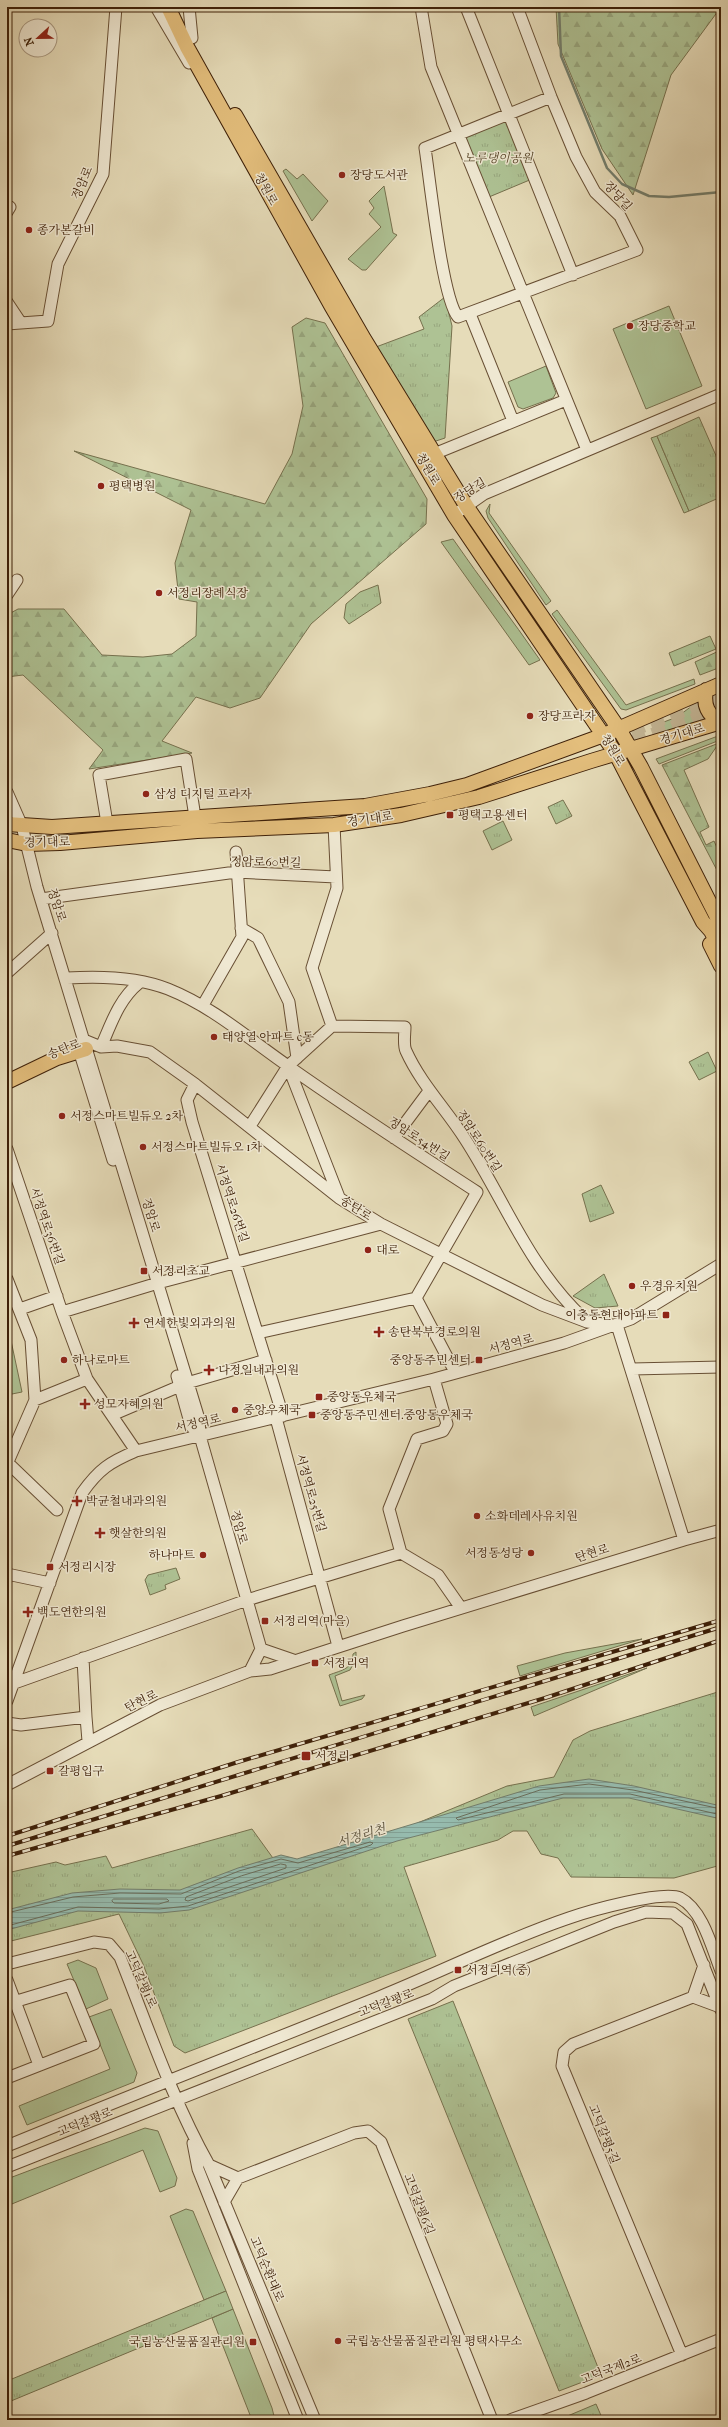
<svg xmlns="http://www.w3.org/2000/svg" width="728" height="2427" font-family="'IM FELL French Canon','Noto Serif KR',serif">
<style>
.grass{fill:#aec294;stroke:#76714e}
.forest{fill:url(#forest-firs);stroke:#76714e}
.park{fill:url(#park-tufts);stroke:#76714e}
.water{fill:url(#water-rules);stroke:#737e6c}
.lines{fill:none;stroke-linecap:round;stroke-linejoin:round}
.shore{stroke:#6a6e5c;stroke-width:1}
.stream{stroke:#737e6c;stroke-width:2.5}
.major-tunnel{stroke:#c4b696;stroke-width:14;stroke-dasharray:14 7;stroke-linecap:butt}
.minor-casing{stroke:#684f34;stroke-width:13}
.major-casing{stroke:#3e2008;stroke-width:16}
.minor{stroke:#efe8d2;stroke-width:11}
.major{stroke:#e3be7c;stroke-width:14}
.rail-casing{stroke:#3e2008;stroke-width:4}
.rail{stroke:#efe8d2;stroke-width:2.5;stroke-dasharray:8;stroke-linecap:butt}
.poi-dot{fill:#8f2418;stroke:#efe8d2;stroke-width:1.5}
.labels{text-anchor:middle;stroke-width:3;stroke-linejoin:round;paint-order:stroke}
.park-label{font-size:12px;font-style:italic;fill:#5a482b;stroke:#efe8d2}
.poi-label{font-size:12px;fill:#3e2008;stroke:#efe8d2;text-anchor:start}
.street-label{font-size:12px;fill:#3e2008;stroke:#efe8d2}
.water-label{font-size:13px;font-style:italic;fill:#584f3a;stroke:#efe8d2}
</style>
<defs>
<pattern id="forest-firs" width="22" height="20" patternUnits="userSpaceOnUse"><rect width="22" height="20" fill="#aec294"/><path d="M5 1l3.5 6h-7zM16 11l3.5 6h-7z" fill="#97a67e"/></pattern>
<pattern id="park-tufts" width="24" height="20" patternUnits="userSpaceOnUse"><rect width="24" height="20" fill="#aec294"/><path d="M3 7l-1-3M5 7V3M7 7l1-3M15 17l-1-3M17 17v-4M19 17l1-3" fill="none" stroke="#97a67e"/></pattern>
<pattern id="water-rules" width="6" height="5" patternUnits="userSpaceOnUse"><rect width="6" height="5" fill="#96bcaf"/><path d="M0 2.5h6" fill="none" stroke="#82a195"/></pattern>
</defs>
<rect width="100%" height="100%" fill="#e6dcb9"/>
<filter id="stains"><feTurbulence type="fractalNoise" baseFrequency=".005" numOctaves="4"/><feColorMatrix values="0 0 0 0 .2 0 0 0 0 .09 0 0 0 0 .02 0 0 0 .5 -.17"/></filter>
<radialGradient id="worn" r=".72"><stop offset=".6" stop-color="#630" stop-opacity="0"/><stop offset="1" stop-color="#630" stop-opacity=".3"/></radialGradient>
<path class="grass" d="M286 169 297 179 303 174 328 201 312 221 283 171Z
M384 186 393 233 397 235 366 270H362L348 259 381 227 369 214 374 208 369 201Z
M669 306 702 386 646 409 613 329Z
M546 366 556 393 553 398 523 409 518 407 508 382Z
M657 436 689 511 684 513 651 438Z
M490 504 489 513 551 601 546 605 488 518 486 511Z
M453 539C481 580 512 619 540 660L529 665 441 542Z
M557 610 626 705 694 679 695 684 626 710 621 709 552 614Z
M700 700 712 720 660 734 656 725 677 717Z
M718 736 720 740 659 764 656 759Z
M7 1322 22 1392 7 1395Z
M642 1639 520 1676 517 1666 565 1653Z
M356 1652V1659L350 1670 335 1676 342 1701 365 1695 362 1699 340 1706 329 1675C342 1670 353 1669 353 1654Z
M647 1668 534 1716 531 1707Z
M78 1960 96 1968 108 1999 86 2009 67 1964Z
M111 2009 137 2073 134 2082 27 2125 19 2106 110 2069 89 2017Z
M145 2128 158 2131 177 2178 175 2186 160 2192 143 2150 7 2206V2179C53 2161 99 2146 145 2128Z
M186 2209 193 2211 226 2291 204 2300 170 2216Z
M233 2309 272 2408 275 2420H252L212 2318Z"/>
<path class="forest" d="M556 7H721L671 75 633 195 602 149 558 44Z
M306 318 325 323 427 499 426 524 311 624 260 698 230 708 196 697 162 741 192 753 89 769 103 750 23 675 7 677V615L18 609H64L102 655 143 657 172 654 196 636 197 602 179 599 175 563 191 510 74 451 265 504 292 454 303 406 292 327Z
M721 650V667L700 675 695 662Z
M719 743 708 759 684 770 709 827 700 832 706 845 714 841 721 857V878L662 765Z"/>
<path class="park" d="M507 118 532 179 489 197 464 136Z
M445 297 452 326 445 438 433 442 376 347 424 329 419 317Z
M699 417 721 467V497L689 511 657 436Z
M378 585 381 603 349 624 344 618 346 604 360 592Z
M710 636 716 649 674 666 669 653Z
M563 800 572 816 556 824 548 807Z
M503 821 512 840 492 850 483 831Z
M708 1052 717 1071 699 1080 689 1062Z
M601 1185 614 1213 590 1222 582 1194Z
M604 1274 618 1306 595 1308 573 1296Z
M176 1568 180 1579 165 1585 166 1589 150 1595 145 1580 148 1575Z
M721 1691V1865L674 1878 571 1877 558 1858 541 1854 527 1831H513L498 1840 404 1867 436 1956 185 2053 174 2046 143 1964 119 1914 7 1942V1873L56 1862 65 1865 106 1856 112 1868 252 1829 283 1872 391 1834 507 1786 554 1777 573 1740 590 1731Z
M453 2001 601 2375 559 2391 408 2019Z
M226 2291 233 2309 11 2401 7 2393V2381Z
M596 2404 603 2420H558Z"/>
<path class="water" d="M589 1779 634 1786 721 1806V1819L629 1798H563L397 1841 189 1910 160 1913 78 1911 7 1930V1910L72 1893 120 1889 180 1890 238 1868 281 1855 297 1859 539 1786Z"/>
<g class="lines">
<path class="shore" d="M721 1809 633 1790 589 1784 540 1790 456 1818 458 1820 564 1794H630L721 1815
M281 1864 286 1865V1868L188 1901 185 1900 186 1897 241 1876Z
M114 1899H167L169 1901 159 1904 114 1903 112 1901Z
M7 1913 73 1897 120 1893 181 1894 239 1871 281 1859 298 1863 370 1842 373 1843 371 1845 188 1906 159 1909 78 1907 7 1926"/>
<path class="stream" d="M559 7 561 56 607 168 622 184 649 196 669 197 721 192"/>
<path class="major-tunnel" d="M611 738 721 696
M633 742 721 710"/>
<defs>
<path id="minor" d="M156 7 189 63
M189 7 192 38
M421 7 431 67 587 450
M466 7 573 275
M517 7 551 97 576 157 595 192 620 216 637 250 458 317C442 298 430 180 425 148L551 97
M7 212 10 207
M7 302 21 323
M470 314 513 421
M7 324 48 321 58 264 103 174 116 7
M434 454 566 400
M454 515 484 494 721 394
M7 595 17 580
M7 792 22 826 37 887 199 1419 200 1436 261 1649
M107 823 99 775 186 759 195 817
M41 899 236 872 336 877
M241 928 258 938 289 1002 297 1058
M7 973 52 933
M67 978C99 976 138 977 168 989 213 1007 249 1039 288 1066 350 1110 414 1151 477 1192L416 1298
M203 1005 242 937 236 852
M332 1026 405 1027C405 1034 403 1045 406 1051 421 1084 446 1109 465 1139 505 1201 528 1266 583 1318
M84 1040 101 1047 117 1046 150 1052 195 1084 339 1198 381 1224 542 1305 587 1322 612 1325
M78 1047 113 1160
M101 1047C111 1024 119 999 139 983
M288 1066 332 1026 312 968 337 888 334 825
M195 1084 187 1100 192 1122 283 1416
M250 1126 288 1066 339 1197
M394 1138 429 1091
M7 1149 62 1312 87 1379 136 1451
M7 1279 31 1340 35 1400 7 1464
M20 1309 57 1296
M62 1312 158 1283 381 1224
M258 1333 416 1298 455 1372
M632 1369 721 1367
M177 1376 191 1426 200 1436
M434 1379 447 1424 443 1431 417 1439 389 1509 401 1553 438 1575 461 1608
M35 1400 87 1379
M112 1415 187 1383 266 1360
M276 1418 338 1646
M8 1463 57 1510
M684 1540 721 1530
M7 1574 50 1583
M261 1649 293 1660
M250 1671 261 1649
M9 1685 247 1600 401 1553
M7 1701 82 1493C99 1469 110 1462 136 1451L434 1379 564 1343 631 1319 721 1264
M86 1717 88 1741
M7 1723 21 1725 86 1717 83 1658
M7 1785 160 1705 250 1671 270 1669 403 1626 684 1540 617 1325
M7 1964 94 1942 109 1944 120 1957C148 2027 172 2099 209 2165L315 2420
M7 1980 39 2065
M693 1997 704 1965
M693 1997 720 2007
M7 2004 70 1985 94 2044 7 2078
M193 2143 198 2169 298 2420
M7 2146C131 2095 255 2047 379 1997 443 1971 504 1940 569 1918 589 1911 663 1890 680 1898 703 1910 712 1948 721 1971
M209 2165 238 2178
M7 2167 432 1999 454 1986 614 1922 646 1912 673 1913 687 1924 721 2010
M238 2178 354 2133 368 2131 381 2142 492 2420
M224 2202 238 2178
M682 2355 562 2066 564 2052 573 2044 693 1997
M510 2420 586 2393 721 2339"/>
<path id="major" d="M168 7 187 47 332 307 454 515 616 754 703 922 711 931 721 951
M235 115 364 339 467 507 619 729 641 767 721 925
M706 690C703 706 708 714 720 723
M7 824 52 827 305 810 365 806 430 794 467 785 604 735 721 684
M7 840 27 844 60 843 197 831 334 825 401 815 479 797 591 761 721 722
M710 944 721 966
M7 1082 57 1058 86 1049"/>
</defs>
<use href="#minor" class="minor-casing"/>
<use href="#major" class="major-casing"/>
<use href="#minor" class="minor"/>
<use href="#major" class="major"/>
<defs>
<path id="rail" d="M7 1836 238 1762 721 1620
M7 1846 721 1627
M7 1856 221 1796 545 1698 721 1640"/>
</defs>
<use href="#rail" class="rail-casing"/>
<use href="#rail" class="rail"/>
</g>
<g class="poi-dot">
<circle cx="342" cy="175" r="4"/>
<circle cx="29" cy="230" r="4"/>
<circle cx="630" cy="326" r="4"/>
<circle cx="101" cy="486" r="4"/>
<circle cx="159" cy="593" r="4"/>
<circle cx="530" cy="716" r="4"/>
<circle cx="146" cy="794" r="4"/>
<rect x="446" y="811" width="8" height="8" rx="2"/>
<circle cx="214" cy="1037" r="4"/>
<circle cx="62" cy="1116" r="4"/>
<circle cx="143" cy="1147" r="4"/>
<circle cx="368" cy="1250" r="4"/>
<rect x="140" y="1267" width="8" height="8" rx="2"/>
<circle cx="632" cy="1286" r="4"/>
<rect x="662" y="1311" width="8" height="8" rx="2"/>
<path d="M132 1317h4v4h4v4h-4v4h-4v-4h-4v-4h4z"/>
<path d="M377 1326h4v4h4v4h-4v4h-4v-4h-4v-4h4z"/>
<circle cx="64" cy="1360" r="4"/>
<rect x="475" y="1356" width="8" height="8" rx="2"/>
<path d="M207 1364h4v4h4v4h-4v4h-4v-4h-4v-4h4z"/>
<rect x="315" y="1393" width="8" height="8" rx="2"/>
<path d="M83 1398h4v4h4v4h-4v4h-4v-4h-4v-4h4z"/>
<circle cx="235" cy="1410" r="4"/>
<rect x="308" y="1411" width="8" height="8" rx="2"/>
<path d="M75 1495h4v4h4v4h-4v4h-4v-4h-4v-4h4z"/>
<circle cx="477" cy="1516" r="4"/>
<path d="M98 1527h4v4h4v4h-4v4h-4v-4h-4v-4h4z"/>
<circle cx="531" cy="1553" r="4"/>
<circle cx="203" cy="1555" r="4"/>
<rect x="46" y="1563" width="8" height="8" rx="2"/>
<path d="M26 1606h4v4h4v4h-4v4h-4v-4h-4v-4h4z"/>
<rect x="261" y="1617" width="8" height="8" rx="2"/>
<rect x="311" y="1659" width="8" height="8" rx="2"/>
<rect x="301" y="1751" width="10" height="10" rx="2"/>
<rect x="46" y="1767" width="8" height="8" rx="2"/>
<rect x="454" y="1966" width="8" height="8" rx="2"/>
<circle cx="338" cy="2341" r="4"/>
<rect x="249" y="2338" width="8" height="8" rx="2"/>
</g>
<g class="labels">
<g class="park-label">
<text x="498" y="162">노루댕이공원</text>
</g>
<g class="poi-label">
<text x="350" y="179">장당도서관</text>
<text x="37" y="234">종가본갈비</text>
<text x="638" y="330">장당중학교</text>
<text x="109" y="490">평택병원</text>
<text x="167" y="597">서정리장례식장</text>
<text x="538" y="720">장당프라자</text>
<text x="154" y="798">삼성 디지털 프라자</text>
<text x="458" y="819">평택고용센터</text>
<text x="222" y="1041">태양열 아파트 c동</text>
<text x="70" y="1120">서정스마트빌듀오 2차</text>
<text x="151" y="1151">서정스마트빌듀오 1차</text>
<text x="376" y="1254">대로</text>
<text x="152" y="1275">서정리초교</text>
<text x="640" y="1290">우경유치원</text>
<text x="658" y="1319" text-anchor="end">이충동현대아파트</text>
<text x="143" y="1327">연세한빛외과의원</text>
<text x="388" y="1336">송탄북부경로의원</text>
<text x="72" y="1364">하나로마트</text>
<text x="471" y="1364" text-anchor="end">중앙동주민센터</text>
<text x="218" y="1374">나정일내과의원</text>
<text x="327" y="1401">중앙동우체국</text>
<text x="94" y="1408">성모자혜의원</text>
<text x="243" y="1414">중앙우체국</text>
<text x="320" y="1419">중앙동주민센터.중앙동우체국</text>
<text x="86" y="1505">박균철내과의원</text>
<text x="485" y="1520">소화데레사유치원</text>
<text x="109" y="1537">햇살한의원</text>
<text x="523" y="1557" text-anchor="end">서정동성당</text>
<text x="195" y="1559" text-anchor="end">하나마트</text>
<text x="58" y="1571">서정리시장</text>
<text x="37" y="1616">백도연한의원</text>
<text x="273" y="1625">서정리역(마을)</text>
<text x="323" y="1667">서정리역</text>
<text x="315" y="1760">서정리</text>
<text x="58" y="1775">갈평입구</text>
<text x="466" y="1974">서정리역(중)</text>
<text x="346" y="2345">국립농산물품질관리원 평택사무소</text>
<text x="245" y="2346" text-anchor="end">국립농산물품질관리원</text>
</g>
<g class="street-label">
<text transform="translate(82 183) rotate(-67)" y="4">정암로</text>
<text transform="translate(266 189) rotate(61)" y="4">청원로</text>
<text transform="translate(618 196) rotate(48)" y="4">장당길</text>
<text transform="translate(428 469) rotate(60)" y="4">청원로</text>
<text transform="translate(470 490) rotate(-31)" y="4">장당길</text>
<text transform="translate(682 734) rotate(-17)" y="4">경기대로</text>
<text transform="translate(613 750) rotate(59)" y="4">청원로</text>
<text transform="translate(370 819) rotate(-8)" y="4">경기대로</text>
<text transform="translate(47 842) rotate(-1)" y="4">경기대로</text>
<text transform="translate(266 862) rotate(1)" y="4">정암로60번길</text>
<text transform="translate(57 905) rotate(72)" y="4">정암로</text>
<text transform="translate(64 1049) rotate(-21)" y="4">송탄로</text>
<text transform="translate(419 1139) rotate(33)" y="4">정암로54번길</text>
<text transform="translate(479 1141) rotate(57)" y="4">정암로60번길</text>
<text transform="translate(232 1203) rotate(72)" y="4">서정역로26번길</text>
<text transform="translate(356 1208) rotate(33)" y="4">송탄로</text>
<text transform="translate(151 1215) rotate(73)" y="4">정암로</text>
<text transform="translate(47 1226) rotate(71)" y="4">서정역로36번길</text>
<text transform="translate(511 1344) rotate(-15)" y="4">서정역로</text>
<text transform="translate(198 1423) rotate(-13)" y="4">서정역로</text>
<text transform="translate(311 1493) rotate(74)" y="4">서정역로25번길</text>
<text transform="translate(239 1527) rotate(75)" y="4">정암로</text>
<text transform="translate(592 1553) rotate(-17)" y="4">탄현로</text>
<text transform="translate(141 1701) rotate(-26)" y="4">탄현로</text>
<text transform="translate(141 1979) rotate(66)" y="4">고덕갈평1로</text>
<text transform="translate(386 2003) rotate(-21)" y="4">고덕갈평로</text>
<text transform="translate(85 2122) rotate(-22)" y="4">고덕갈평로</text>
<text transform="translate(604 2134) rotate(68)" y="4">고덕갈평5길</text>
<text transform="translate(419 2204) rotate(69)" y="4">고덕갈평6길</text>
<text transform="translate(267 2269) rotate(67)" y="4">고덕순환대로</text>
<text transform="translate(611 2369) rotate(-21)" y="4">고덕국제2로</text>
</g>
<g class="water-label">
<text transform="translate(361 1835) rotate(-17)" y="5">서정리천</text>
</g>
</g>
<rect width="728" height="2427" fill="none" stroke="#e6dcb9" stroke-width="24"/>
<rect x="8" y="8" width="712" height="2411" fill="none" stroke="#3e2008" stroke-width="2"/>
<rect x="12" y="12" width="704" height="2403" fill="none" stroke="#3e2008"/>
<g transform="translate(38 38) rotate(248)"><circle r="19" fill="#efe8d2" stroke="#a89881"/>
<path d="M0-3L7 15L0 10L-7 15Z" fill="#8f2418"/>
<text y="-6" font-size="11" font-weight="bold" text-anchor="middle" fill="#3e2008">N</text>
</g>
<rect width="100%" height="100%" filter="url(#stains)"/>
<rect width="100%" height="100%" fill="url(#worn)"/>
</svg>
